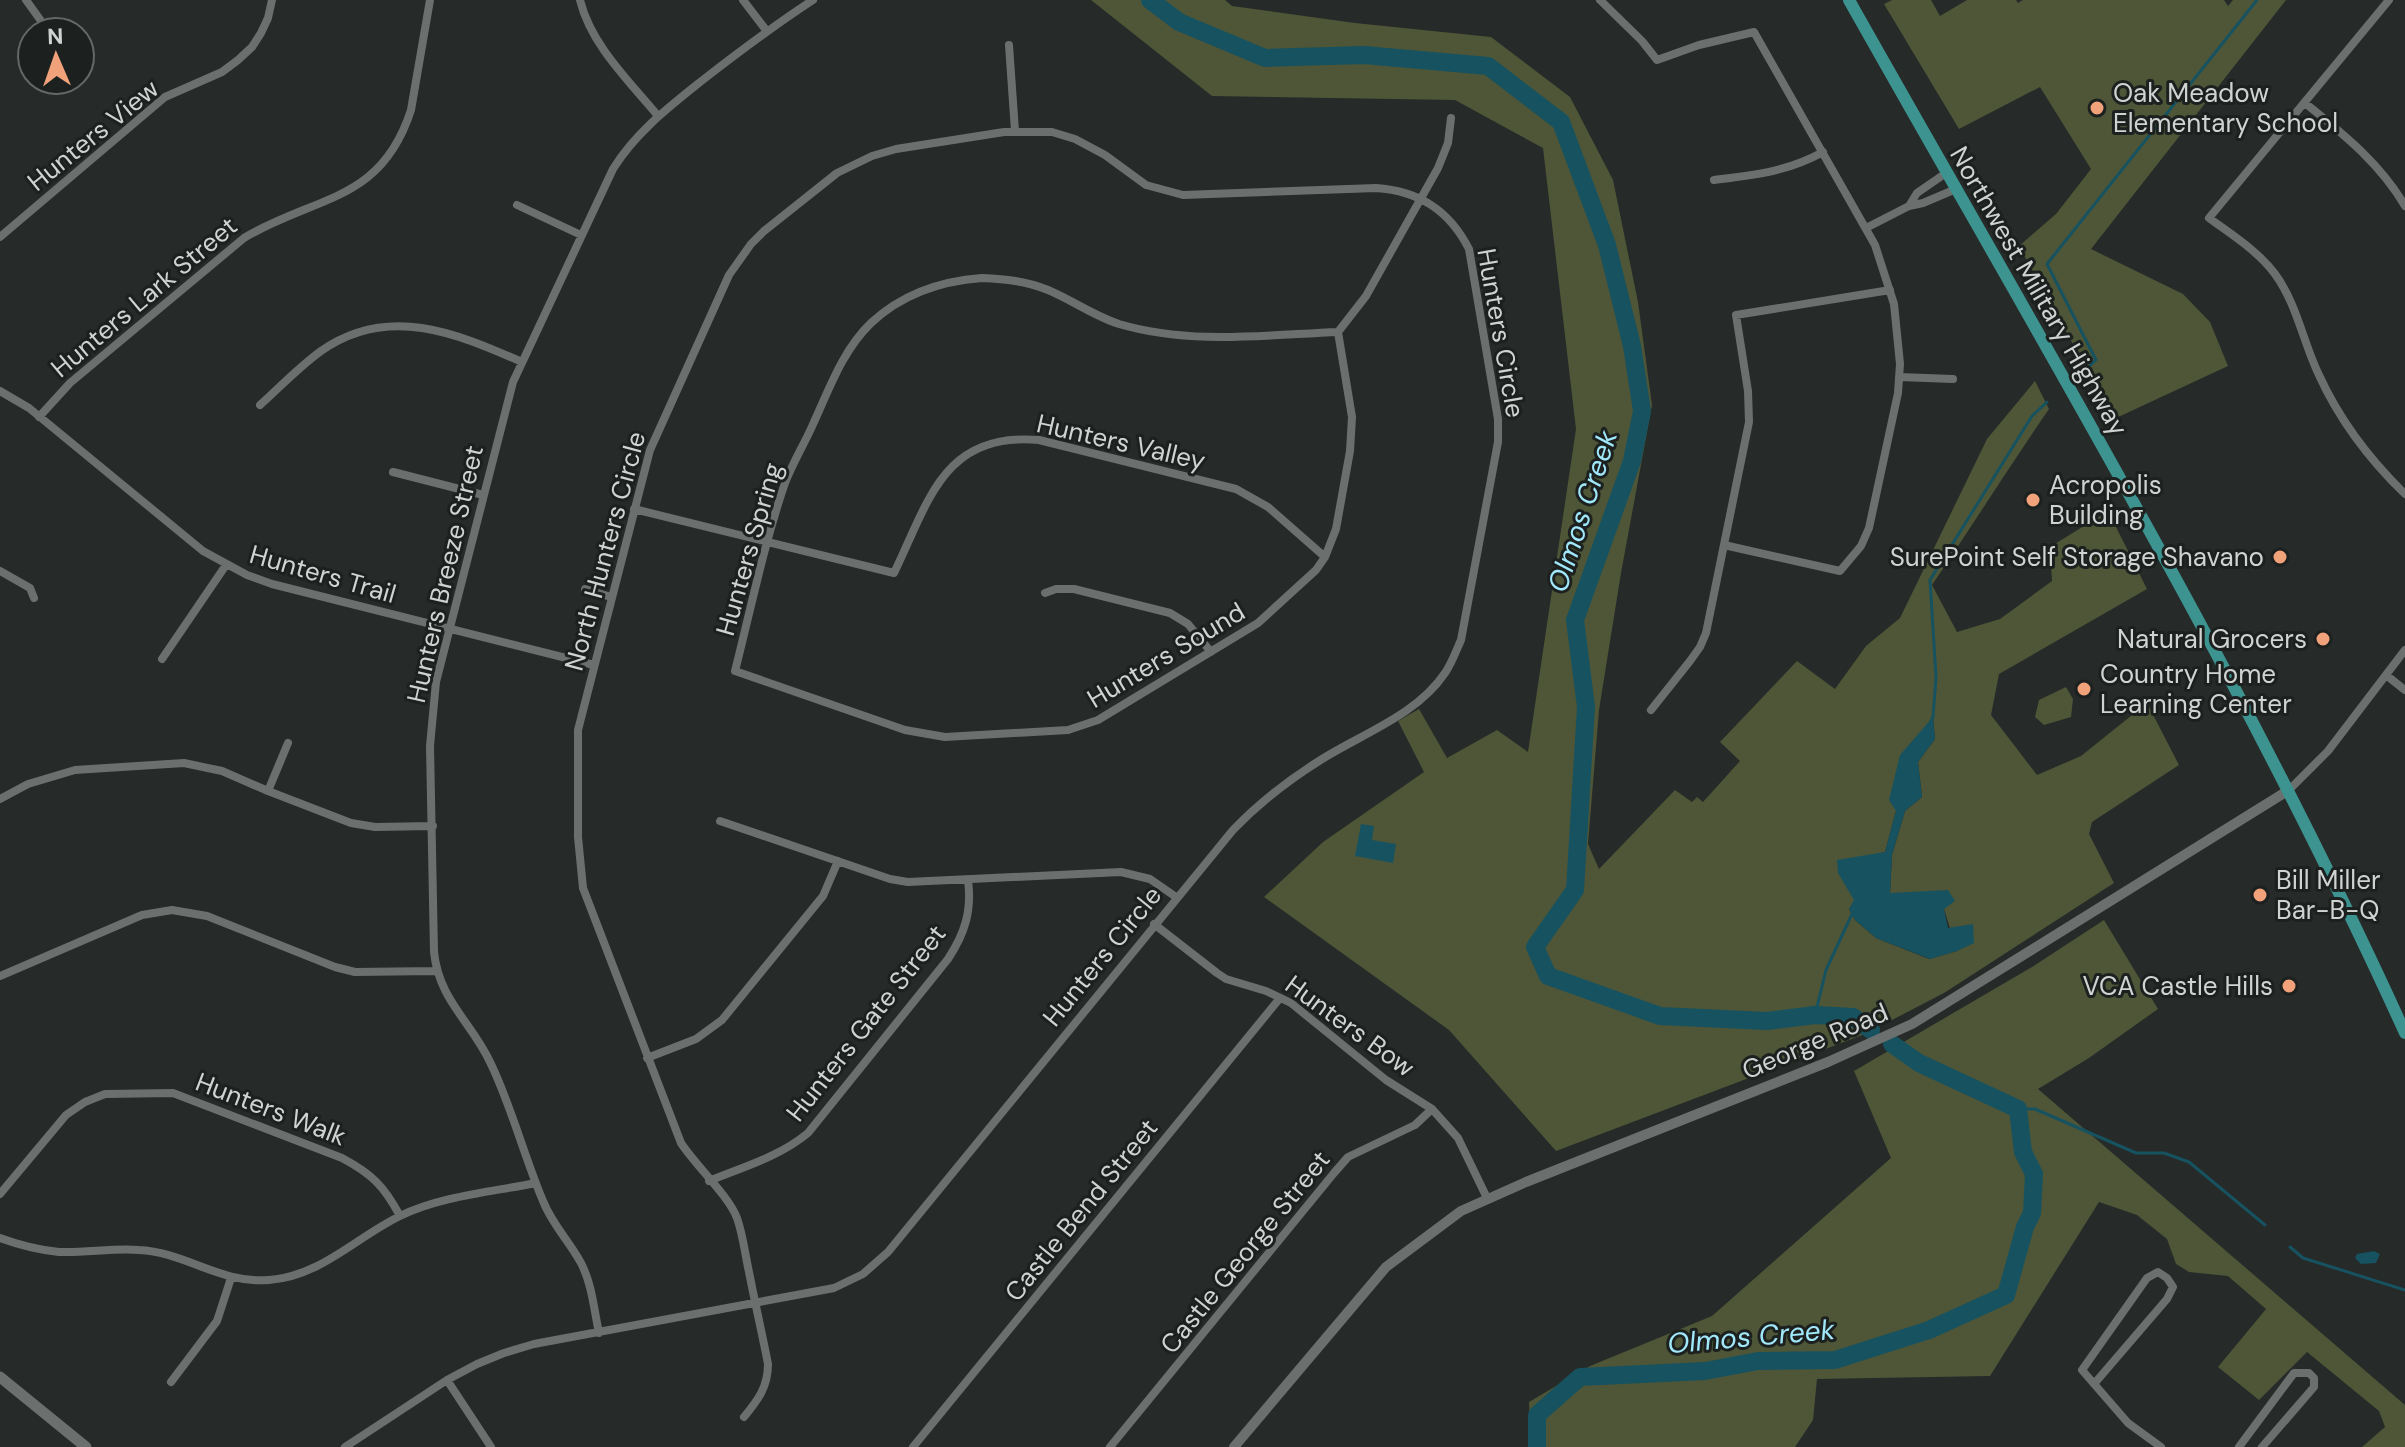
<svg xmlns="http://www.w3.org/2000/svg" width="2405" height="1447" font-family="'DM Sans',sans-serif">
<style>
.green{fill:#4e5637;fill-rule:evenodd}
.water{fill:#175260}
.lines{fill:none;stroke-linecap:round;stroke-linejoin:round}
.stream{stroke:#175260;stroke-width:3}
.river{stroke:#175260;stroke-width:18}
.minor{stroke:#6b706e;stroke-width:8}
.tertiary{stroke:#6b706e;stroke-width:10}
.secondary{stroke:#6b706e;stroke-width:11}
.primary{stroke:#3c9390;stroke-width:12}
.poi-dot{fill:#f1a27b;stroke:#1c211f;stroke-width:3}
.labels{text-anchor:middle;stroke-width:6;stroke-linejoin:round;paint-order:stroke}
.poi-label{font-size:26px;fill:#d0d3d1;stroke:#1c211f;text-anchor:start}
.street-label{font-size:26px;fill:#d0d3d1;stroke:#1c211f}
.water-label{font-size:28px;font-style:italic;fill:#a2e8fb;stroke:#1c211f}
</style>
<rect width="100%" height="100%" fill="#262a28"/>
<path class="green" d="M1091 0H1225L1232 6 1355 23 1491 37 1570 97 1613 180 1638 302 1652 405 1621 573 1599 710 1588 844 1599 869 1675 790 1692 802 1697 797 1703 802 1740 761 1720 742 1797 661 1835 689 1866 646 1900 618 1987 439 2035 381 2049 409C2009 467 1972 526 1932 585L1957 632 2000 619 2052 581 2050 547 2108 511 2147 589 1999 674 1991 715 2037 775 2081 756 2147 703 2179 765 2092 822 2089 834 2114 883 1944 993 1865 1034 1556 1151 1449 1030 1264 897 1323 842 1424 772 1398 721 1419 709 1447 758 1497 730 1528 752 1576 429 1543 148 1455 100 1212 96ZM1933 718 1935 739 1918 762 1922 797 1905 811 1892 855 1890 894 1944 909 1957 951 1929 959 1876 938 1855 920 1849 909 1855 900 1869 856 1885 852 1896 811Z
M1892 0H1931L1940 16 1967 0H2016L2018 3 2023 0H2224L2228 6 2233 0H2286L2091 249 2183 294 2210 322 2228 366 2114 419 2019 246 2056 214 2091 169 2040 87 1959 129 1884 4Z
M2066 687 2073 699 2071 717 2044 725 2035 717 2039 700Z
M2104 920 2158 1009 2089 1058 2038 1089 2405 1405V1447H2362L2385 1427 2379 1411 2307 1352 2259 1400 2218 1367 2266 1309 2228 1276 2189 1272 2176 1264 2167 1239 2137 1215 2099 1202 1990 1376 1817 1379 1813 1420 1795 1447H1531L1529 1402 1590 1366 1712 1316 1891 1158 1854 1071 2032 967Z"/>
<path class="water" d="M1933 717 1935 739 1918 762 1922 797 1905 811 1892 855 1890 893 1948 890 1955 901 1944 909 1948 928 1973 924 1974 943 1957 951 1930 959 1876 938 1855 920 1849 909 1854 900 1838 873 1837 860 1885 852 1896 811 1889 800 1900 755Z
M1361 824 1374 826 1372 840 1396 844 1393 863 1355 856Z
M2374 1251 2380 1254 2376 1263 2361 1264 2355 1258 2357 1254Z"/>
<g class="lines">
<path class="stream" d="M2086 369 2096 360 2047 264 2257 0
M1931 721 1933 717 1936 677 1930 580 2032 416 2047 402
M1815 1015 1826 970 1852 914
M2018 1109H2035L2136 1153H2164L2189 1162 2265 1225
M2290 1247 2303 1258 2405 1290"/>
<path class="river" d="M1150 0 1179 22 1265 58 1364 55 1488 66 1561 122 1607 245 1632 346 1642 411 1632 461 1575 620 1586 707 1575 890 1535 947 1548 976 1660 1016 1767 1021 1815 1015 1853 1017 1871 1030
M1537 1447V1415L1580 1377 1705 1371 1758 1361 1835 1360 1929 1330 2006 1295 2025 1227 2032 1213 2034 1174 2023 1152 2018 1109 1919 1063 1892 1044"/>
<path class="minor" d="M26 0 44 25
M580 0C591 45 629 81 658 116
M743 0 766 30
M1600 0 1642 41 1657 60 1699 45 1754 32 1875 245 1894 304 1900 364 1898 393 1869 528 1861 546 1840 571 1724 545
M2389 0 2209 218C2232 235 2258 251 2275 274 2297 304 2303 342 2319 375 2339 419 2371 461 2405 494
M1009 45 1015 131
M2305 103C2343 134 2380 163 2405 206
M1714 180C1754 175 1787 172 1823 152
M517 205 581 235
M1909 206 1917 193 1946 173
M1866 228 1909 206 1923 203 1956 189
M0 237 165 97 222 72 238 60 252 47 261 33 268 18 272 0
M982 278C1005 279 1026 281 1048 290 1072 300 1094 316 1119 324 1190 345 1265 335 1338 332L1352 417 1350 451 1336 529 1325 557 1316 570 1258 623 1098 720 1068 730 945 737 905 730 735 671C751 608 764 544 785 483 793 462 805 443 814 422 830 387 843 350 871 323 902 294 941 281 982 278Z
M1338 332 1366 296 1438 168 1448 143 1451 118
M1899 377 1953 379
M0 391 29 408 203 551 247 575 272 584 594 665
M260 405C280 387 299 367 321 351 388 304 456 333 522 362
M39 417 70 383 244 238C316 195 381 203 411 110L430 0
M393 472 483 495
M634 509 894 573C929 501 943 432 1039 440L1236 489 1268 507 1325 557
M0 571 30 588 34 598
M585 589 611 597
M1045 593 1056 589H1074L1170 613 1188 624 1211 652
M162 659 226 565
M2386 675 2405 690
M1651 710 1690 661 1700 647 1706 633 1749 422 1748 391 1736 315 1890 290
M2289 790 2328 751 2405 650
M268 791 288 743
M0 799 28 784 75 770 184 763 222 771 268 791 351 823 375 827 433 826
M720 821 890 879 908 882 1121 872 1150 879 1176 897
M1154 924 1217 973 1226 979 1266 991 1291 1003 1386 1080 1432 1109 1458 1138 1487 1198
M0 976 142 915 172 910 207 916 335 967 355 972 436 971
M647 1058 696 1039 722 1020 823 896 838 861
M709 1181C743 1167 779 1157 808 1133L948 959C965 933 972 911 968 880
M0 1194 66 1115 85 1102 105 1094 173 1093 342 1158C372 1174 384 1186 400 1216
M0 1238C19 1245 39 1250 59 1252 86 1253 113 1248 139 1250 185 1252 220 1284 269 1280 321 1276 355 1238 400 1216 441 1196 491 1192 536 1183
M599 1333C594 1310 592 1284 581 1263 569 1241 552 1224 543 1201 524 1156 512 1108 491 1064 472 1022 439 1001 434 952L430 746 436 682 513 382 613 169C636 132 669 107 704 79 740 51 775 25 813 0
M447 1380 491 1447
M171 1382 217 1321 231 1278
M2094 1384 2167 1299 2173 1287 2167 1278 2158 1272 2147 1278 2082 1370 2128 1423 2161 1447
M345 1447 447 1380 477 1364 504 1353 534 1344 834 1288 863 1274 888 1252 1233 830C1259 803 1287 781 1319 761 1361 734 1416 716 1445 673 1452 663 1456 651 1461 640L1498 442V419L1469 249C1449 210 1419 191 1376 188L1183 195 1146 185 1105 155 1075 139 1052 132H1004L896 149 872 156 837 173 764 231 751 244 729 275 650 450 578 730V837L583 888 681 1143C696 1166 728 1195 737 1218 743 1235 745 1254 749 1272 755 1303 762 1333 768 1364 768 1387 758 1400 744 1417
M913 1447 1280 998
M1110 1447 1334 1173 1348 1157 1415 1125 1432 1109
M2239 1447 2294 1373H2309L2314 1378V1387L2262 1447"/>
<path class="tertiary" d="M1234 1447 1386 1267 1461 1211 1526 1182 1828 1062 1912 1024 2289 790"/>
<path class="secondary" d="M0 1377 86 1447"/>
<path class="primary" d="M1849 0C2041 341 2243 676 2405 1033"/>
</g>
<g class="poi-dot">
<circle cx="2097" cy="108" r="8"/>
<circle cx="2033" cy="500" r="8"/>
<circle cx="2280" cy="557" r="8"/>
<circle cx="2323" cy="639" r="8"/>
<circle cx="2084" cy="689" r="8"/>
<circle cx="2260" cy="895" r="8"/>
<circle cx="2289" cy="986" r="8"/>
</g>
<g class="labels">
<g class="poi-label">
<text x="2113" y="102">Oak Meadow<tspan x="2113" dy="30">Elementary School</tspan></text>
<text x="2049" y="494">Acropolis<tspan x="2049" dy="30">Building</tspan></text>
<text x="2264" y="566" text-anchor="end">SurePoint Self Storage Shavano</text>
<text x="2307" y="648" text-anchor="end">Natural Grocers</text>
<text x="2100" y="683">Country Home<tspan x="2100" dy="30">Learning Center</tspan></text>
<text x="2276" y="889">Bill Miller<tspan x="2276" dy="30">Bar-B-Q</tspan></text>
<text x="2273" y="995" text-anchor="end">VCA Castle Hills</text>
</g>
<g class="street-label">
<text transform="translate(93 135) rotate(-39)" y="9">Hunters View</text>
<text transform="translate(2039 291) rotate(60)" y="9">Northwest Military Highway</text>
<text transform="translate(144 297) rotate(-40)" y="9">Hunters Lark Street</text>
<text transform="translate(1501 333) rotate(80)" y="9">Hunters Circle</text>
<text transform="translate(1121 442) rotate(13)" y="9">Hunters Valley</text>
<text transform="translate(749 549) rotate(-74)" y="9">Hunters Spring</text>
<text transform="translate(605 551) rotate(-75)" y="9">North Hunters Circle</text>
<text transform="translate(323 574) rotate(16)" y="9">Hunters Trail</text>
<text transform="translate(445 574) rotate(-77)" y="9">Hunters Breeze Street</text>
<text transform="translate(1166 655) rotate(-31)" y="9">Hunters Sound</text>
<text transform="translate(1102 956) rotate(-51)" y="9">Hunters Circle</text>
<text transform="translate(866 1023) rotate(-52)" y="9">Hunters Gate Street</text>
<text transform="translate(1350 1026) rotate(36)" y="9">Hunters Bow</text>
<text transform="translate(1815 1041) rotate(-23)" y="9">George Road</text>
<text transform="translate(271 1109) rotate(21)" y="9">Hunters Walk</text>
<text transform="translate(1081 1210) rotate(-51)" y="9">Castle Bend Street</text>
<text transform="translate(1245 1252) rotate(-51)" y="9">Castle George Street</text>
</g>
<g class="water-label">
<text transform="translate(1582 511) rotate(-72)" y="10">Olmos Creek</text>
<text transform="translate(1751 1336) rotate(-5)" y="10">Olmos Creek</text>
</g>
</g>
<g transform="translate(56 56) rotate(358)"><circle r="38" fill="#1c211f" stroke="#646866" stroke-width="2"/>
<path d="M0-6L14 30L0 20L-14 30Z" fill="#f1a27b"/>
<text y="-12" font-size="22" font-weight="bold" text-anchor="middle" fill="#d0d3d1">N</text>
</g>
</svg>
